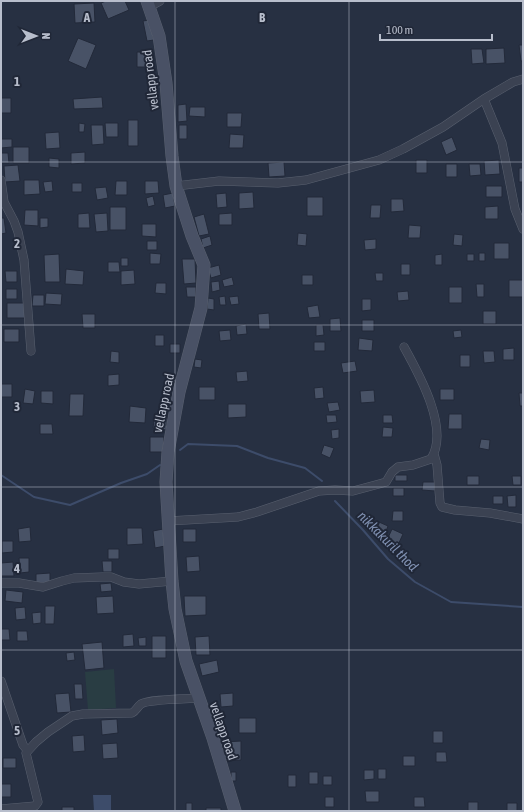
<svg xmlns="http://www.w3.org/2000/svg" width="524" height="812" font-family="'Asap Condensed',sans-serif">
<style>
.green{fill:#293d43}
.water{fill:#3d4c6a}
.lines{fill:none;stroke-linecap:round;stroke-linejoin:round}
.stream{stroke:#3d4c6a;stroke-width:2}
.building{fill:#485266;stroke:#222939}
.minor-casing{stroke:#59606f;stroke-width:9}
.secondary-casing{stroke:#59606f;stroke-width:13}
.minor{stroke:#3b4252;stroke-width:8}
.secondary{stroke:#495165;stroke-width:12}
.grid{fill:none;stroke:#b8becc;stroke-width:1;stroke-opacity:0.55}
.labels{text-anchor:middle;stroke-width:4;stroke-linejoin:round;paint-order:stroke}
.street-label{font-size:13px;fill:#b8becc;stroke:#202737}
.water-label{font-size:14px;font-style:italic;fill:#8091b2;stroke:#202737}
.grid-label{font-size:13px;text-anchor:middle;font-weight:bold;fill:#b8becc;stroke:#202737;stroke-width:4;stroke-linejoin:round;paint-order:stroke}
</style>
<rect width="100%" height="100%" fill="#273042"/>
<path class="green" d="M114 669 116 708 88 710 85 672Z"/>
<path class="water" d="M93 795H111V811H94Z"/>
<g class="lines">
<path class="stream" d="M180 450 188 444 237 446 268 458 305 468 322 481
M1 475 34 497 70 505 121 483 147 474 160 465
M335 501 363 530 388 559 415 582 451 602 523 607"/>
</g>
<path class="building" d="M106 1H125L129 10 108 19 101 3Z
M94 3 95 22 75 23 74 4Z
M149 20 154 40 147 41 143 21Z
M78 38 96 45 86 69 68 61Z
M519 45H523V61H521Z
M504 48 505 63 486 64V49Z
M471 49H482L484 63 472 64Z
M137 52H149V67H137Z
M102 97 103 108 74 109 73 99Z
M1 98H11V113H1Z
M186 104 187 121 178 122V105Z
M190 107H205V117L189 116Z
M227 113H242L241 127H227Z
M128 120H138V146H128Z
M79 123 85 124 84 132H79Z
M105 123H118V137H106Z
M91 125H103L104 144 92 145Z
M179 125H187V139H179Z
M59 132 60 148 46 149 45 133Z
M230 134 244 135 243 148H229Z
M452 137 457 150 446 155 441 142Z
M1 139H12V147L1 148Z
M13 147H29V163H13Z
M85 152V163L71 164V153Z
M1 153H8L9 163H1Z
M49 158 59 159V168L49 167Z
M416 160H427V173H416Z
M499 160 500 174 485 175 484 161Z
M284 162 285 176 269 177 268 163Z
M446 164H457V177H446Z
M469 164H480L481 175 470 176Z
M18 165 20 181 5 182 4 166Z
M519 168H523V182H519Z
M24 180H39L40 194 24 195Z
M52 181 53 191 45 192 43 182Z
M116 181H127V195H115Z
M145 181H158L159 193 145 194Z
M72 183H82V192H72Z
M486 186H502V197H486Z
M106 187 108 198 97 200 95 188Z
M253 192 254 208 239 209V193Z
M173 193 175 206 165 208 163 195Z
M226 193 227 207 217 208 216 194Z
M153 196 155 205 148 207 146 198Z
M307 197H323V216H307Z
M391 199H403L404 211 391 212Z
M371 205H381L380 218H370Z
M498 206V219H485V207Z
M110 207H126V230H110Z
M25 210H38V226L24 225Z
M89 213 90 228H78V214Z
M107 213 108 231 96 232 94 214Z
M232 213V225H219V214Z
M204 214 209 234 199 236 194 217Z
M1 218H4L6 233 1 234Z
M40 218H48V227L40 228Z
M142 224H156V237L142 236Z
M409 225 421 226 420 238H408Z
M298 233 307 234 306 246 297 245Z
M454 234 463 235 462 246 453 245Z
M210 236 212 245 203 248 201 239Z
M376 239V249L365 250 364 240Z
M147 241H157V250H147Z
M494 243H509V259H494Z
M150 253 161 254 160 264H150Z
M479 253H485V261H479Z
M59 254 60 282H45L44 255Z
M442 254V265H435V255Z
M467 254H474V261H467Z
M121 258H128V266H121Z
M182 259H195L196 283 184 284Z
M108 262H119L120 272H108Z
M401 264H410V275H401Z
M219 265 221 275 211 278 208 268Z
M66 269 84 271 83 285 65 284Z
M134 270 135 284 121 285V271Z
M5 271H17V282H6Z
M375 273H383V281H376Z
M302 275H313V285H302Z
M232 277 234 285 224 287 222 280Z
M509 280H523V297H509Z
M219 281 220 290 212 292 211 282Z
M156 283H166V294L155 293Z
M476 284H484V297H477Z
M186 287H196V297H187Z
M449 287H462V303H449Z
M6 289H17V299H6Z
M408 291 409 300 398 301 397 292Z
M46 293 62 294 61 305 45 304Z
M33 295H44V306H32Z
M225 296 226 305H220L219 297Z
M238 296 239 304 231 305 229 297Z
M208 298 214 299V310L207 309Z
M362 299H371V310L362 311Z
M7 303H25V318H7Z
M318 305 320 317 309 318 307 307Z
M483 311H496V324H483Z
M269 313 270 329H259L258 314Z
M82 314H95V328H83Z
M340 318 341 331H330V319Z
M362 320H374V331H362Z
M246 324 247 334 237 335 236 326Z
M316 325H323L324 335 316 336Z
M4 329H19V342H4Z
M230 330 231 340 220 341 219 331Z
M461 330 462 337 454 338 453 331Z
M155 335H164V346H155Z
M359 338 373 340 372 351 358 350Z
M314 342H325V351H314Z
M170 344H180V353H170Z
M514 348V360H503V349Z
M111 351 119 352V363L110 362Z
M483 351H494L495 362 484 363Z
M460 355H470V367H460Z
M195 359 202 360 201 368 194 367Z
M355 361 357 371 343 373 341 363Z
M247 371 248 381 237 382 236 372Z
M119 374V385L108 386V375Z
M1 384H12V397H1Z
M199 387H215V400H199Z
M323 387 324 398 315 399 314 388Z
M25 389 35 391 33 404 23 403Z
M440 389H454V400H440Z
M374 390 375 402 361 403 360 391Z
M41 391H53V404L41 403Z
M519 393H523V406H520Z
M70 394H84L83 416H69Z
M338 402 340 410 329 412 327 403Z
M228 404H246V417L228 418Z
M130 406 146 408 145 423 129 422Z
M155 413 168 415 166 430 153 428Z
M449 414H462V429H448Z
M326 415H336L337 422 327 423Z
M383 415H392L393 423H383Z
M40 424H52L53 434H40Z
M383 427 393 428 392 437H382Z
M339 429V438L332 439 331 430Z
M150 437H164L163 452H150Z
M481 439 490 440 489 450 479 448Z
M324 445 334 448 330 458 321 454Z
M395 475H407V481H395Z
M467 476H479V485H467Z
M512 476H521V485H513Z
M423 482H435V491L422 490Z
M393 488H404V496H393Z
M516 495V507H508L507 496Z
M493 496H503V504H493Z
M393 511H403V521H392Z
M379 522 388 526 385 534 376 530Z
M30 527 31 541 19 542 18 529Z
M127 528H142L143 544 127 545Z
M163 529 165 546 155 548 153 531Z
M183 529H196V542H183Z
M392 529 403 534 398 545 387 540Z
M2 541H13V552L2 553Z
M108 549H119V559H108Z
M199 556 200 571 187 572 186 557Z
M19 558H29V572L20 573Z
M102 561H112V572H103Z
M13 562 14 576H1V563Z
M50 573V583H36V574Z
M111 583 112 591 101 592 100 584Z
M6 590 23 592 22 603 5 601Z
M113 596 114 613 97 614 96 597Z
M184 596H206V615L185 616Z
M45 606H55L54 624H45Z
M25 607 26 619 16 620 15 608Z
M41 612V623L33 624 32 613Z
M1 629H9L10 640H1Z
M17 631H27L28 641H17Z
M133 634 134 646 123 647V635Z
M152 636H166V658H152Z
M209 636 210 655H196L195 637Z
M146 637V646H139L138 638Z
M102 642 104 668 85 670 82 644Z
M74 652 75 660 67 661 66 653Z
M217 660 219 672 202 676 199 664Z
M74 684H82L83 699H75Z
M69 693 71 712 57 713 55 694Z
M233 693V706L221 707 220 694Z
M239 718H256V733H239Z
M117 719 118 733 102 735 101 720Z
M433 731H443V743H433Z
M84 735 85 751 73 752 72 736Z
M241 741V760L224 761V742Z
M117 743 118 758 103 759 102 744Z
M436 752H446L447 762H436Z
M403 756H415V766H403Z
M3 758H16V768H3Z
M378 769H386V779H378Z
M364 770H374V779L364 780Z
M231 772H236V781H231Z
M309 772H318V784H309Z
M288 775H296V787H288Z
M323 776H332V785H323Z
M1 784H11V797H1Z
M365 791H379V802H366Z
M325 797H334V807H325Z
M414 797H424L425 807H414Z
M468 802H478V811H468Z
M186 803H192V811H186Z
M507 803H517V811H507Z
M62 807H74V811H62Z
M206 808H221V811H206Z"/>
<g class="lines">
<defs>
<path id="minor" d="M149 7 160 1
M484 99 502 143 515 209 523 229
M1 180 4 202 14 221 18 232 24 260 31 351
M176 186 219 181 278 183 306 180 379 160 403 149 443 127 484 99 513 82 523 79
M434 454 437 465 440 503 442 507 455 510 490 513 523 519
M168 521 238 517 257 512 319 491 335 490 353 491 379 484 386 482 392 472 398 467 413 465 431 459C450 429 419 374 404 347
M1 583H19L43 587 62 581 74 578 102 577H111L124 582 139 584 172 581
M1 681 23 745 27 750
M1 809 35 806 38 802 26 753 36 742 48 732 72 716 83 714 132 713C136 711 137 707 141 704 148 699 188 699 198 698"/>
<path id="secondary" d="M147 1 159 36 166 83 172 156 176 186 192 236 204 265 201 308 179 392 168 452 166 482 172 581 175 609 186 661 213 738 235 811"/>
</defs>
<use href="#minor" class="minor-casing"/>
<use href="#secondary" class="secondary-casing"/>
<use href="#minor" class="minor"/>
<use href="#secondary" class="secondary"/>
</g>
<path class="grid" d="M175 1V811M349 1V811M1 162H523M1 325H523M1 487H523M1 650H523"/>
<g class="labels">
<g class="street-label">
<text transform="translate(150 80) rotate(-97)" y="5">vellapp road</text>
<text transform="translate(163 403) rotate(-78)" y="5">vellapp road</text>
<text transform="translate(224 731) rotate(71)" y="5">vellapp road</text>
</g>
<g class="water-label">
<text transform="translate(388 541) rotate(45)" y="5">nikkakuril thod</text>
</g>
</g>
<g class="grid-label">
<text x="87" y="22">A</text>
<text x="262" y="22">B</text>
<text x="17" y="86">1</text>
<text x="17" y="248">2</text>
<text x="17" y="411">3</text>
<text x="17" y="573">4</text>
<text x="17" y="735">5</text>
</g>
<rect width="524" height="812" fill="none" stroke="#b8becc" stroke-width="4"/>
<g transform="translate(36 36) rotate(90)" stroke="#202737" stroke-width="3" paint-order="stroke">
<path d="M0-3L7 15L0 10L-7 15Z" fill="#b8becc"/>
<text y="-6" font-size="11" font-weight="bold" text-anchor="middle" fill="#b8becc">N</text>
</g>
<path d="M380 34v6h112v-6" fill="none" stroke="#b8becc" stroke-width="2"/>
<text x="386" y="34" font-size="12" fill="#b8becc" stroke="#202737" stroke-width="3" paint-order="stroke">100 m</text>
</svg>
